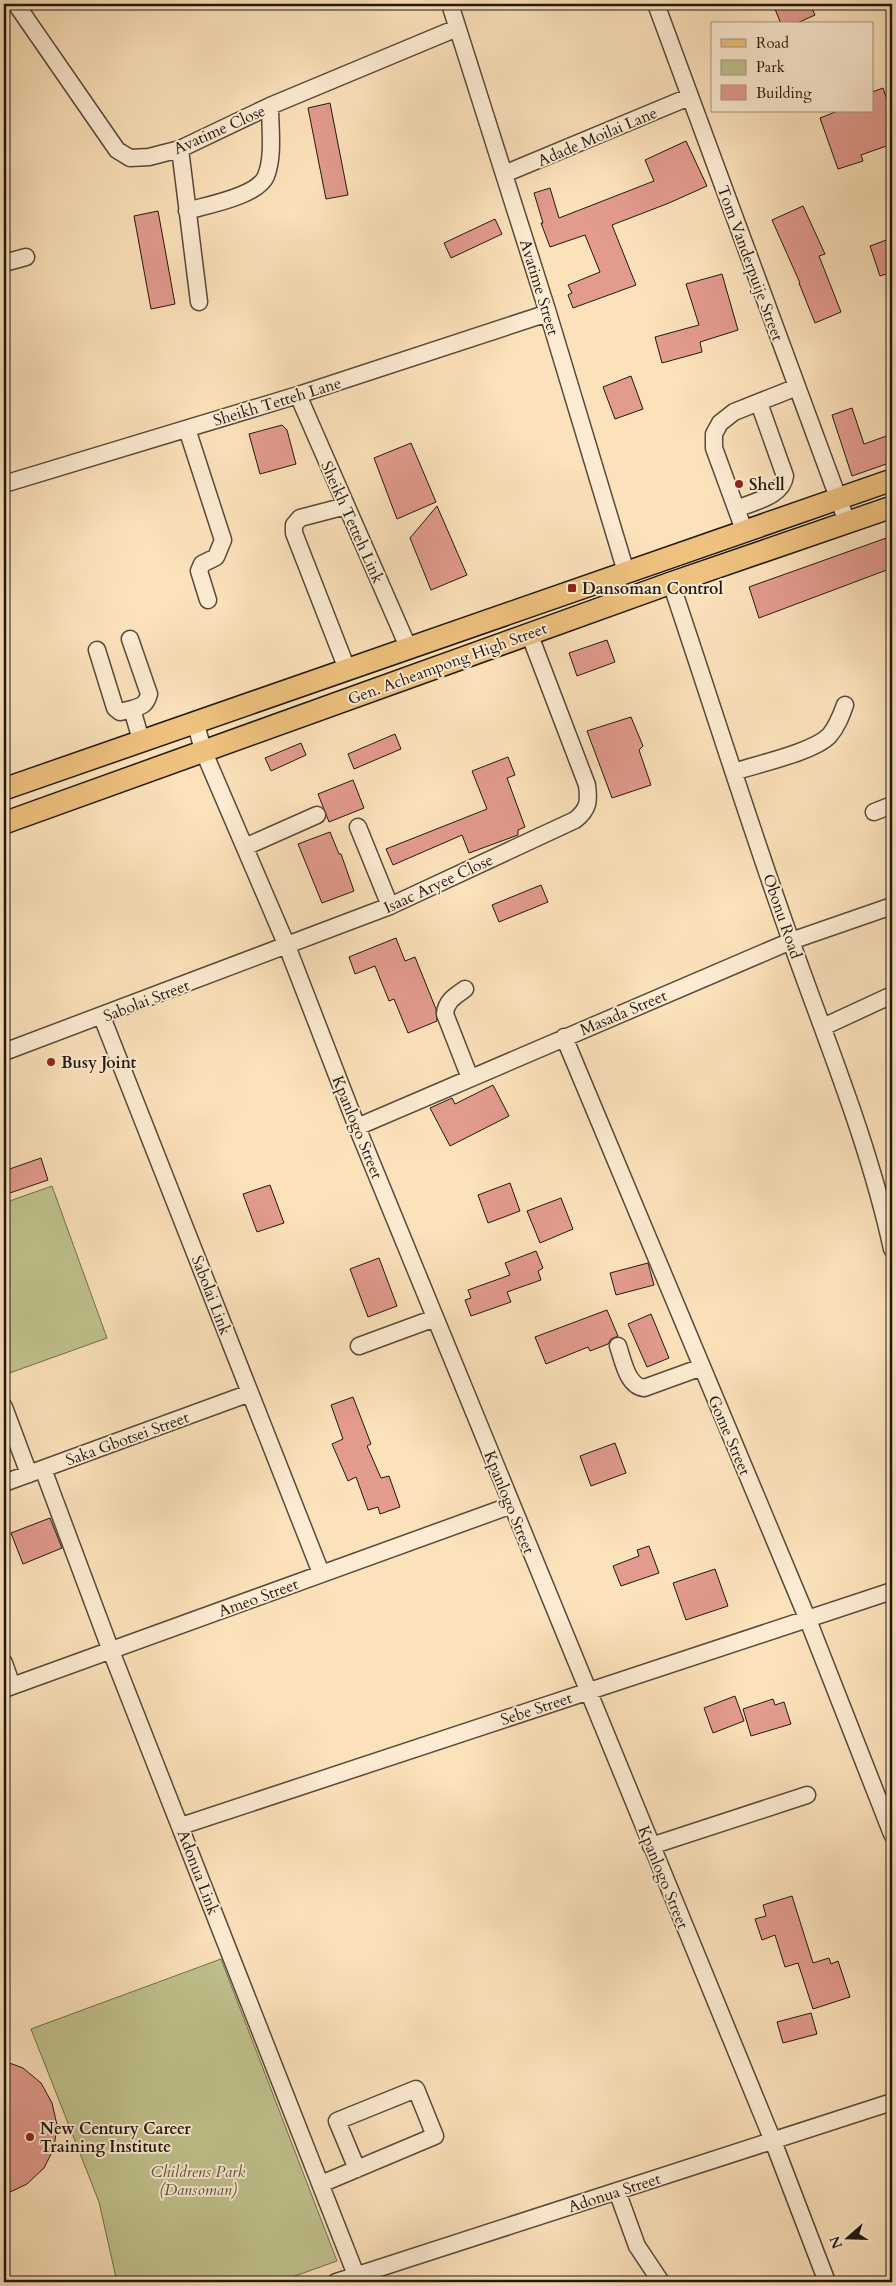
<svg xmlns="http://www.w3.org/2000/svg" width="896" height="2286" font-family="Cardo,serif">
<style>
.green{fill:#c1c38e;stroke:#706e4e}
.building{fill:#e39b8e;stroke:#1f180f}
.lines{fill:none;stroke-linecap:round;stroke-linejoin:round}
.minor-casing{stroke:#564a3a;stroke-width:19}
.major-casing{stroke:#1f180f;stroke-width:24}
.minor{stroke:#fdecd3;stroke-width:16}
.major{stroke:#eec17e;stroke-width:21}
.poi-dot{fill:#8f2418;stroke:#fdecd3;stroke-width:2}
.labels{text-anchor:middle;stroke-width:4;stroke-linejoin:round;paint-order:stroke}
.street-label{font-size:16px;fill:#1f180f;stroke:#fdecd3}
.poi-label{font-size:16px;font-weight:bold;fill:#1f180f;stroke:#fdecd3;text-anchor:start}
.park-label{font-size:16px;font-style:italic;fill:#58543b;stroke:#fdecd3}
</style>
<rect width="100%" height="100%" fill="#fce2bb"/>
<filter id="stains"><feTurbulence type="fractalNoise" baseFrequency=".004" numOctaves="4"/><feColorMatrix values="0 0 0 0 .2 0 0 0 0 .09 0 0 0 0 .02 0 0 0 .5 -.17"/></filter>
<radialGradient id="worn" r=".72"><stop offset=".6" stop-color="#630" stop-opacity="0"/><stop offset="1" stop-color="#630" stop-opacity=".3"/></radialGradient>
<path class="green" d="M52 1186 107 1338 4 1375V1203Z
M221 1959 337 2261 278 2282H117L99 2202 31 2029Z"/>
<path class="building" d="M773 4H810L815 15 795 24H781Z
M883 88 892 115V144L861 155 863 161 838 169 820 118 838 111H872V92Z
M330 103 348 195 326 199 308 108Z
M686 141 707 186 669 203 612 225 636 285 573 308 568 295 572 293 568 285 600 272 585 235 550 247 541 223H543L534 193 550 188 559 218 654 181 645 160Z
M803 206 825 254 819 256 841 312 815 323 799 283H800L772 220Z
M158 211 175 304 151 309 134 216Z
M495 219 502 234 451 258 444 243Z
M892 238V272L880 276 870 246Z
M722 274 738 330 700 342 702 352 662 363 655 337 699 325 686 284Z
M631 376 643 409 615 419 603 387Z
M852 408 864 444 892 434V462L852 476 832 415Z
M282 425 287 430 296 464 260 474 249 434Z
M411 443 436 502 397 519 374 458Z
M437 506 467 575 431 590 410 538Z
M892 536V568L759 618 749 587Z
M607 640 615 662 577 676 569 653Z
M631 717 643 746 639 750 651 785 612 798 587 731Z
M395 734 401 749 354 769 348 754Z
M301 743 306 755 271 771 265 758Z
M508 757 515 775 507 778 525 827 518 830V835L469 853 462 835 393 865 386 849 487 809 472 771Z
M353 780 364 808 329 822 318 794Z
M330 832 339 854H341L354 891 322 903 298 844Z
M541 885 548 902 499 922 492 905Z
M396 938 405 961 415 957 436 1009 437 1021 408 1033 394 999 389 1001 375 966 355 974 349 957Z
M493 1085 509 1116 450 1146 430 1108 452 1098 455 1104Z
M41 1158 48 1180 4 1195V1171Z
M510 1183 520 1211 488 1223 478 1195Z
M270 1185 284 1223 257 1232 243 1194Z
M561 1198 573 1229 540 1243 527 1211Z
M536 1251 543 1268 538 1271 541 1280 507 1292 511 1302 471 1316 465 1300 471 1298 468 1290 510 1275 505 1263Z
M379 1258 397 1306 368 1317 350 1269Z
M648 1263 654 1285 616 1295 610 1273Z
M607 1310 618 1336 611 1339 608 1344 590 1351 588 1347 546 1364 535 1337Z
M651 1314 669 1358 647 1367 628 1324Z
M353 1397 371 1444 367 1446 381 1478 389 1476 400 1507 380 1514 378 1507 368 1510 356 1477 348 1481 332 1444 343 1439 331 1405Z
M615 1443 626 1473 591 1486 580 1456Z
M50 1518 62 1548 23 1564 11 1533Z
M649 1546 659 1573 621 1586 613 1566 639 1556 637 1550Z
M715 1569 728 1606 686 1620 673 1583Z
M735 1696 744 1721 713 1733 704 1708Z
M773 1699 775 1705 784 1702 791 1724 751 1736 743 1709Z
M792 1896 813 1963 829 1958 831 1964 838 1961 850 1997 813 2009 798 1963 785 1967 775 1935 762 1940 755 1919 766 1916 763 1905Z
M811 2013 817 2034 783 2043 777 2022Z
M4 2061 23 2068 41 2083 52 2103 57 2125 54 2148 44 2168 27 2184 4 2195Z"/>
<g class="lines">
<defs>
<path id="minor" d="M16 4 117 150 130 158 149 157 180 149 270 106 457 28
M450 4 548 313 626 572
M656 4 847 522
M180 149 199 302
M504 174 689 97
M187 211C207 205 258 196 266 176 274 156 270 128 270 106
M4 263 26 257
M298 395 409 649
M187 429 223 540 216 557 202 564 199 571 208 600
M4 484 298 395 548 313
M346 506 300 518 294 525V533L347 669
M737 509C754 501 782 497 785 476L759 403
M744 530 714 448V434L720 423 734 412 797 387
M671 583C711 702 749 823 791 941 827 1043 869 1143 892 1249
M130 639 149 694C146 705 142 706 132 709L141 740
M97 650 115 708 120 712 132 709
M195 721 203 750 287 946 357 1127 773 2141 827 2282
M734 772C758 764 813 752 829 736 837 727 841 716 845 705
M874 812 892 805
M358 827 390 906
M245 847 317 815
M465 989C455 996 446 1001 445 1014L470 1078
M102 1017 321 1573
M823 1027 892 995
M564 1037 808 1620 892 1834
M4 1052 390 906 575 820C589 809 589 801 587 785L529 633
M357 1127 791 941 892 906
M359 1346 435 1318
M618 1346C623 1360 627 1386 644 1388L702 1367
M4 1407 29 1474
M43 1469 111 1651 356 2275
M4 1483 250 1393
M4 1663 12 1686
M4 1689 512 1505
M181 1826 892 1591
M651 1846 807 1795
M321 2184 435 2136 416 2089 337 2121 357 2169
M617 2191 637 2246 661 2282
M336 2282 892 2102"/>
<path id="major" d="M4 789 892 480
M4 823 671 583 892 507"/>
</defs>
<use href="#minor" class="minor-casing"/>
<use href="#major" class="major-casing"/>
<use href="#minor" class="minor"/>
<use href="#major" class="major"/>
</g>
<g class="poi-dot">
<circle cx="739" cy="484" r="5"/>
<rect x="567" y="583" width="10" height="10" rx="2.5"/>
<circle cx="51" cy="1062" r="5"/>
<circle cx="30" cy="2137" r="5"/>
</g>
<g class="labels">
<g class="street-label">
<text transform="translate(219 129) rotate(-24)" y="6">Avatime Close</text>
<text transform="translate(597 136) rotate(-23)" y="6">Adade Moilai Lane</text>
<text transform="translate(751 263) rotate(70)" y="6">Tom Vanderpuije Street</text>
<text transform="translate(540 287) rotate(73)" y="6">Avatime Street</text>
<text transform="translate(277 401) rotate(-17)" y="6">Sheikh Tetteh Lane</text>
<text transform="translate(353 522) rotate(66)" y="6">Sheikh Tetteh Link</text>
<text transform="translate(447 663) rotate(-20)" y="6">Gen. Acheampong High Street</text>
<text transform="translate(438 883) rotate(-25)" y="6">Isaac Aryee Close</text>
<text transform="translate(783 916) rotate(71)" y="6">Obonu Road</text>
<text transform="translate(146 1000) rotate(-21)" y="6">Sabolai Street</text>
<text transform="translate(623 1012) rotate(-23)" y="6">Masada Street</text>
<text transform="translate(358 1127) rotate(68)" y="6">Kpanlogo Street</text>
<text transform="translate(212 1295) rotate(69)" y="6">Sabolai Link</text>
<text transform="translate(730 1435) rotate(67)" y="6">Gome Street</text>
<text transform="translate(127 1438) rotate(-20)" y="6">Saka Gbotsei Street</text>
<text transform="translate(510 1502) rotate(68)" y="6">Kpanlogo Street</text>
<text transform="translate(258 1597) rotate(-20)" y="6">Ameo Street</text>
<text transform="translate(536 1708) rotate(-18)" y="6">Sebe Street</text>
<text transform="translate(199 1872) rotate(69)" y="6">Adonua Link</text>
<text transform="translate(664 1877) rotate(68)" y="6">Kpanlogo Street</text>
<text transform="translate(614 2192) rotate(-18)" y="6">Adonua Street</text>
</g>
<g class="poi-label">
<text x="749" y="490">Shell</text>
<text x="582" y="594">Dansoman Control</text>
<text x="61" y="1068">Busy Joint</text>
<text x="40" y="2134">New Century Career<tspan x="40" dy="18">Training Institute</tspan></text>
</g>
<g class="park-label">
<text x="198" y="2177">Childrens Park<tspan x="198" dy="18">(Dansoman)</tspan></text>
</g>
</g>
<rect width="896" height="2286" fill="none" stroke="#fce2bb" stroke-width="20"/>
<rect x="5" y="5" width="886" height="2276" fill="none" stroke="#1f180f" stroke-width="2.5"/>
<rect x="10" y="10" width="876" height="2266" fill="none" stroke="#1f180f"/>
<rect x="711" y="22" width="162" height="90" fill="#fdecd3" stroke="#a49785"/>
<rect x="721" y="39" width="25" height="8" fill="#eec17e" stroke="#a49785"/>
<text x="756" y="48" font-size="15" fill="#1f180f">Road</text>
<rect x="721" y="60" width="25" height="15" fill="#c1c38e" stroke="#a49785"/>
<text x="756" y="72" font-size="15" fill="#1f180f">Park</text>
<rect x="721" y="85" width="25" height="15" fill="#e39b8e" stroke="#a49785"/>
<text x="756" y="98" font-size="15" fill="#1f180f">Building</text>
<g transform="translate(848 2238) rotate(250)" stroke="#fdecd3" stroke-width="4" paint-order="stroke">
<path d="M0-4L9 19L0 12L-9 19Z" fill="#1f180f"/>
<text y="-8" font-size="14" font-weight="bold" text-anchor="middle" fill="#1f180f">N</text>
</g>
<rect width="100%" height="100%" filter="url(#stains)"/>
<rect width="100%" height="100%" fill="url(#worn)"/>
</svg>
